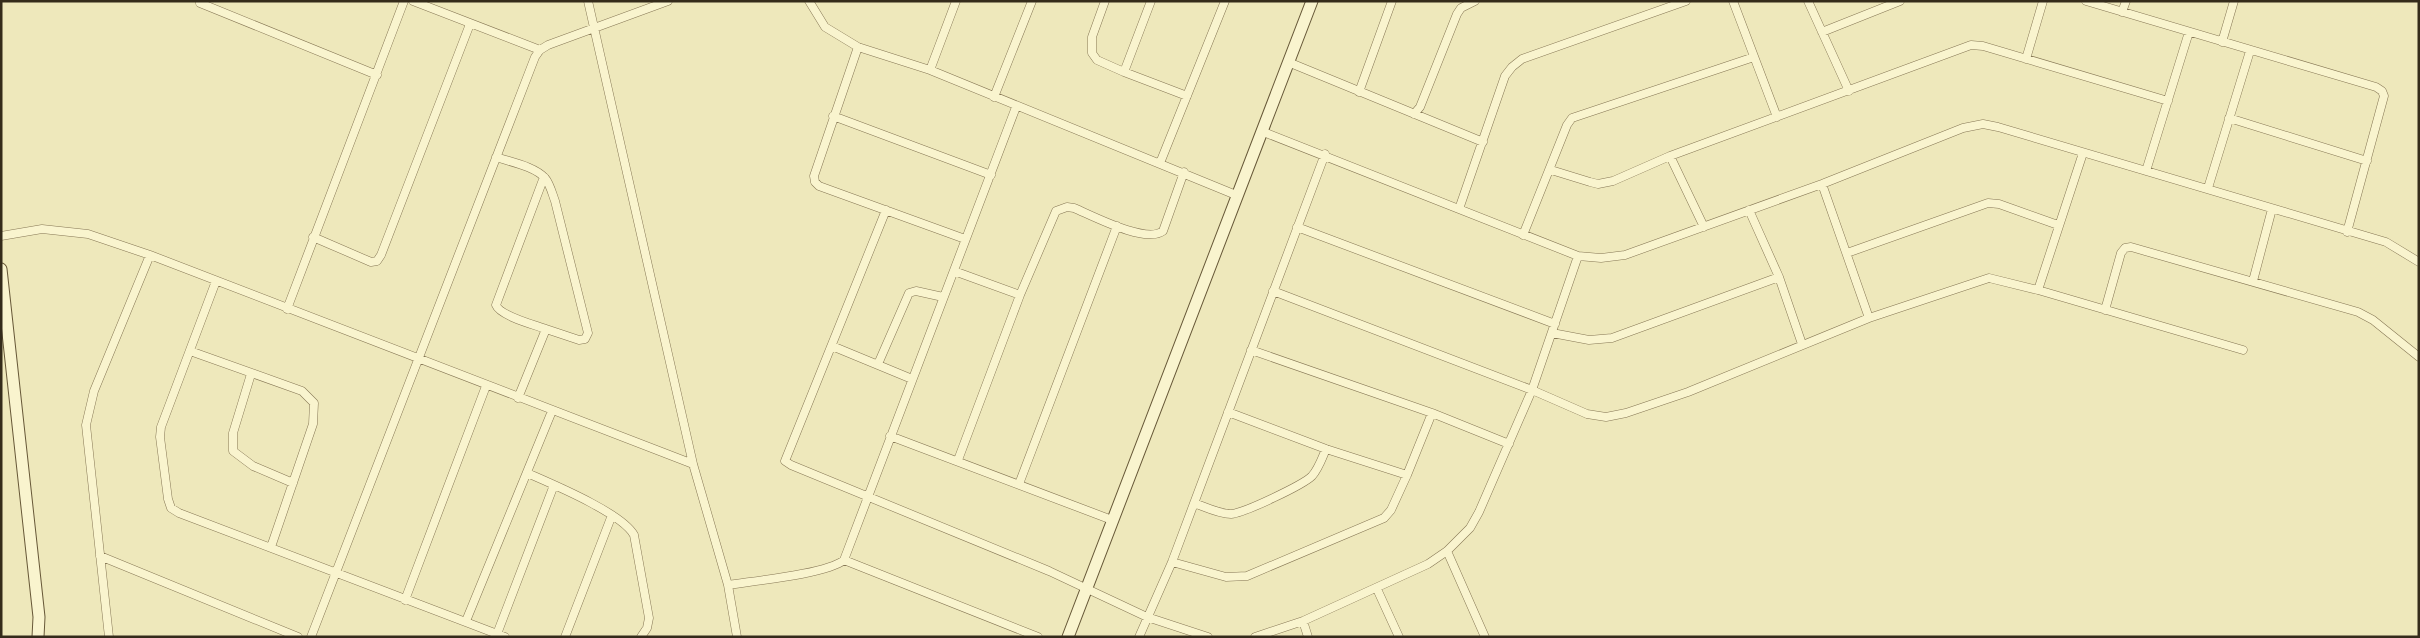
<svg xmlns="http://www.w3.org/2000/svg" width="2420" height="638" font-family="Literata,serif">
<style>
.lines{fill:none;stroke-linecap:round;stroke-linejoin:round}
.street-casing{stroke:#867755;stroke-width:9}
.secondary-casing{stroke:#675838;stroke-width:13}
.street{stroke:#f9f4ce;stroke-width:8}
.secondary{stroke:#f9f4ce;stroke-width:11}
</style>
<rect width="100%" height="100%" fill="#eee8bb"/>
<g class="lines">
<defs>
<path id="street" d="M413 1 540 50
M588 1 693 464
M809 1 825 27 858 47 930 70 1236 195
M1105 1 1092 37V53L1097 60 1124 72 1187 96
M1733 1 1777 117
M1808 1 1849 91
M2086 1 2376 87 2382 91 2384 96 2347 232
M200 3 377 75
M2122 12 2126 1
M1822 32 1900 1
M2222 42 2234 1
M858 47 814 176 815 182 819 186 965 239
M2026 59 2043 1
M1288 62 1483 142
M930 70 956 1
M1124 72 1151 1
M1359 92 1392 1
M994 97 1032 1
M1414 114 1420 107 1457 14 1461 8 1475 1
M833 116 991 175
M2229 118 2367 161
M1261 131 1578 256 1601 258 1625 255 1822 184 1963 128 1983 124 1998 127 2386 242 2419 262
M1670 156 1704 227
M496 157C510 162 534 166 545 178 550 184 552 193 555 201L588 333 585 339 579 340 546 329 518 398
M1160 163 1225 1
M1551 170 1590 182 1598 184 1613 181 1670 156 1971 45 1983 46 2168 101
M2146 171 2189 32
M544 177 496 305C500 316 535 325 546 329
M1822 184 1869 318
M2208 188 2250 51
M1459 209 1505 76 1512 67 1522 59 1686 1
M886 210 785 461 791 465 1049 571 1147 617 1208 637
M1749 210 1779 277 1802 344
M1297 227 1555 324
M1523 235 1567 125 1572 118 1754 57
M1 236 42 229 88 234 150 255 693 464 728 585 737 637
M313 237 371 262 377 261 381 255 470 24
M1847 253 1988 203 1999 204 2058 225
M954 271 1020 295
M216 281 161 427 160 437 168 499 171 508 179 513 505 637
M2253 281 2272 209
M2038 290 2083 153
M1273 291 1532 390 1587 414 1606 417 1626 413 1688 392 1869 318 1989 278 2038 290 2243 350
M287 309 404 1
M2105 310 2121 253 2125 248 2131 247 2358 312 2373 320 2419 357
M1552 333 1589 340 1612 338 1779 277
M832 346 912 379
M1251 350 1432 413 1509 444
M190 351 302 391 314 403 313 424 271 547
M878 364 909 293 916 291 943 297
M251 374 233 433V451L253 466 293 483
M1228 412 1326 449 1407 475 1432 413
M890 436 1112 520
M958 460 1020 295 1056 211 1067 207 1074 208C1093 216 1146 244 1163 231L1184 172
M527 473C552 484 622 513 634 535L649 618 647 628 641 637
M1019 484 1117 226
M1194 503C1205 507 1219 514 1231 514 1244 513 1303 485 1312 476 1319 468 1322 458 1326 449
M1447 551 1485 637
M100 556 298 637
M844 560 1038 637
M1172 562 1226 577 1247 576 1384 518 1391 510 1407 475
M728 585C753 581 827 574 844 560L1016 107
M1377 589 1399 637
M405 600 486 386
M466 621 552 411
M1303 621 1308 637
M497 634 554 485
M109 637 86 425 94 391 150 255
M311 637 535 57 540 50 548 45 668 1
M565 637 612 515
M1139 637 1172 562 1325 154
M1255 637 1303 621 1428 564 1447 551 1470 528 1479 512 1532 390 1578 256"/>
<path id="secondary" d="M1 269 39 617 38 637
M1068 637 1312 1"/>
</defs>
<use href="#street" class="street-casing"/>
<use href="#secondary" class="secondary-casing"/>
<use href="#street" class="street"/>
<use href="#secondary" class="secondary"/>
</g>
<rect width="2420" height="638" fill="none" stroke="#342b1a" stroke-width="5"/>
</svg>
